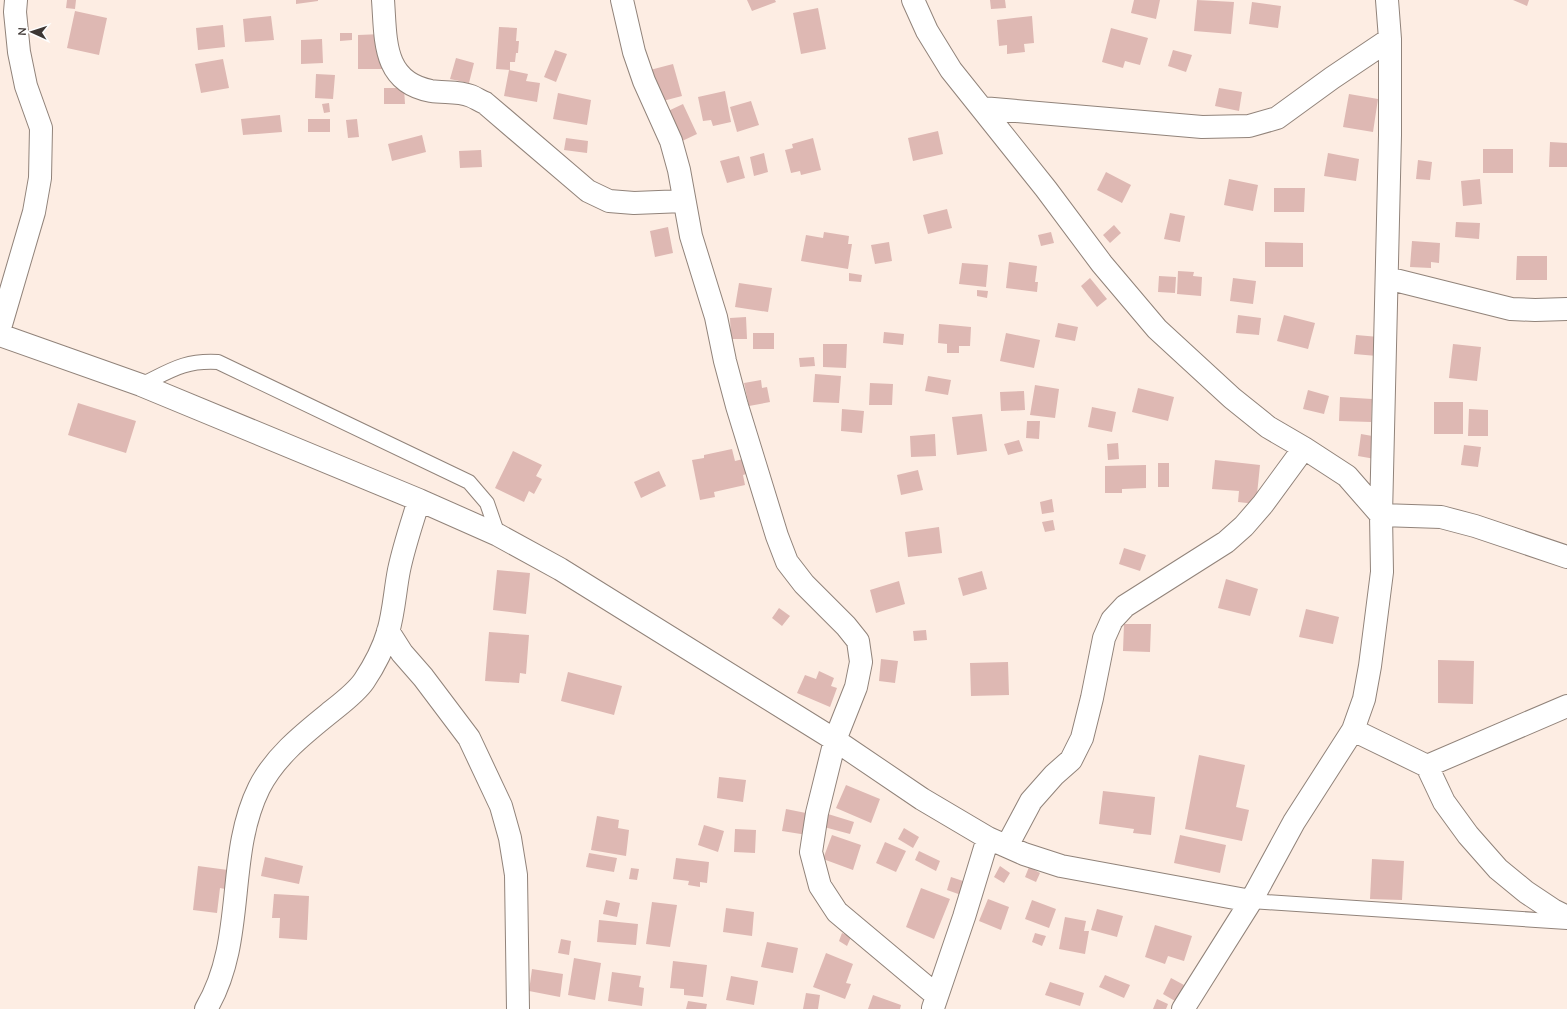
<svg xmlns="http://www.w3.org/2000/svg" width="1567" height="1009" font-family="'Nunito Sans',sans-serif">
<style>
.building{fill:#deb8b3}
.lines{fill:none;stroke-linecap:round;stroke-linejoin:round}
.lane-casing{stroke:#91837a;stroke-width:16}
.street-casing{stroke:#91837a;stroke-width:24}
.lane{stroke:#fff;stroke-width:14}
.street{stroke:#fff;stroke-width:22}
</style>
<rect width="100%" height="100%" fill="#fdede3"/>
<path class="building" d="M67 0H76L75 9 66 8Z
M296 0H318V1L296 4Z
M747 0H775L776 2 752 11Z
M990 0H1005L1006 8 991 9Z
M1134 0H1160L1156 19 1131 13Z
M1197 0 1234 2 1231 34 1194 31Z
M1513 0H1529L1527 6Z
M1252 2 1281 6 1278 28 1249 24Z
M818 8 826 49 801 54 793 13Z
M75 11 107 18 99 55 67 48Z
M271 16 274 40 245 42 243 19Z
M1032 16 1034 43 1024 44 1025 52 1007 54V45L999 46 997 20Z
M223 25 225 47 198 50 196 28Z
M499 27 517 28 516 41H519L518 53H516L515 62H510V70L496 69Z
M1111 28 1148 38 1140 65 1125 61 1123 68 1102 62Z
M340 33H352V40L340 41Z
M382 34 383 69H358V35Z
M322 39 323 63 301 64V40Z
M555 50 567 54 556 82 544 77Z
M1173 50 1192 55 1186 72 1168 66Z
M456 58 474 63 469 83 450 79Z
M223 59 229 88 201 93 195 64Z
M673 64 682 96 659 102 650 70Z
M509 70 528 74 526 81 540 83 537 102 504 96Z
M316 74 335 75 333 99 315 98Z
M384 88H404L405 104H384Z
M1219 88 1242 92 1239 111 1215 106Z
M725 91 731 122 713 126 711 120 703 121 698 97Z
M558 93 591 100 587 125 553 119Z
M1349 94 1378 99 1373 132 1343 127Z
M751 101 759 125 737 132 730 107Z
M329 103 330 112 324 113 322 104Z
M683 104 697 134 680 142 666 112Z
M280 115 282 132 243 135 241 119Z
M308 119H330V132H308Z
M357 119 359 137 348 138 346 120Z
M938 131 943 154 913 161 908 138Z
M422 135 426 152 392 161 388 144Z
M566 138 588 141 587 153 564 150Z
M813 138 821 170 801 175 800 171 791 173 785 150 793 148 792 144Z
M1550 142 1567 143V167H1549Z
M1483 149H1513V173H1483Z
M481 150 482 167 460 168 459 151Z
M764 153 768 172 754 176 750 157Z
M1328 153 1359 159 1356 181 1324 176Z
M739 156 745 178 727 183 720 161Z
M1418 160 1432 162 1430 180 1416 179Z
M1106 172 1131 185 1122 203 1097 190Z
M1229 179 1258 185 1253 211 1224 205Z
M1480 179 1482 204 1463 206 1461 181Z
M1274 188H1305L1304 212H1274Z
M947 209 952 228 928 234 923 215Z
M1170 213 1185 216 1180 242 1164 239Z
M1456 222 1480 223 1479 239 1455 237Z
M1114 225 1121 233 1110 243 1103 235Z
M668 227 673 253 655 257 650 231Z
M824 232 849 236 848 244H852L848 269 801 261 806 235 823 238Z
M1051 232 1054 243 1041 246 1038 235Z
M1412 241 1440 243 1439 263 1431 262V268L1410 267Z
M889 242 892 261 875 264 871 245Z
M1265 242 1303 243V267H1265Z
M1517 256H1547V280H1516Z
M1009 262 1037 266 1035 282H1038L1037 292 1006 288Z
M962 263 988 265 986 287 959 284Z
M1178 271 1194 272 1193 276 1202 277 1201 296 1177 294Z
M849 273 862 275 861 282 849 281Z
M1159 276 1176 277 1175 293 1158 292Z
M1090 278 1107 299 1097 307 1081 286Z
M1233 278 1256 281 1253 304 1230 301Z
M739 283 772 288 768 312 735 307Z
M977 290 988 291 987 298 977 296Z
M1238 315 1261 318 1259 335 1236 333Z
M1284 315 1315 323 1308 349 1277 341Z
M746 317 747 339H731L730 318Z
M1058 323 1078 327 1075 341 1055 337Z
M939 324 971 327 970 346H959V353H947V344L938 343Z
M884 332 904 334 903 345 883 343Z
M753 333H774V349H753Z
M1006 333 1040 340 1034 368 1000 361Z
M1356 335 1379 337 1377 356 1354 354Z
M823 344H847L846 368 823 367Z
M1453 344 1481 347 1477 381 1449 378Z
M814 357 815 366 800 367 799 358Z
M815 374 841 376 839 403 813 402Z
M928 376 951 380 948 395 925 391Z
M761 380 762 388 767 387 770 402 749 406 744 383Z
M870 383 893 384 892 405H869Z
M1035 385 1059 389 1055 418 1030 415Z
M1138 388 1174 397 1168 421 1132 412Z
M1308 390 1329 396 1324 414 1303 409Z
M1024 391 1025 410 1001 411 1000 392Z
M1340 397 1372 399 1371 422 1339 421Z
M1434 402H1463V434H1434Z
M78 403 136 421 126 453 68 435Z
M1092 407 1116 412 1112 432 1088 427Z
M842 409 864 411 862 433 841 431Z
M1469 409 1488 410V436H1468Z
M982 414 987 451 957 455 952 417Z
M1027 421H1040L1039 439 1026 438Z
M935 434 936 456 911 457 910 436Z
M1361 434 1378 437 1375 459 1358 456Z
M1019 440 1023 451 1008 455 1004 444Z
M1118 443 1119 459 1108 460 1107 444Z
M1464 445 1481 447 1478 467 1461 465Z
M732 449 735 461 743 459 746 474 743 475 745 485 714 492 715 497 700 500 692 460 704 458V455Z
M513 451 542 465 536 476 542 479 534 494 529 491 524 502 495 488Z
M1215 460 1260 465 1256 504 1238 502 1239 491 1212 489Z
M1158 463H1169V487H1158Z
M1146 465V488L1122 489V493H1105V466Z
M918 470 923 490 901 495 897 475Z
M659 471 666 486 641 498 634 482Z
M1052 499 1054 512 1042 514 1040 502Z
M1053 520 1055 530 1045 532 1042 522Z
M939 527 942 553 908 557 905 532Z
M1124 548 1146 555 1140 571 1119 564Z
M497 570 530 573 526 614 493 610Z
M982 571 987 589 963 596 958 578Z
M1226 579 1258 589 1250 616 1218 608Z
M899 581 905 604 876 613 870 590Z
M779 608 790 616 782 626 772 618Z
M1306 609 1339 617 1333 644 1299 637Z
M1124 624H1151L1150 652 1123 651Z
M926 630 927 640 914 641 913 631Z
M489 632 529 635 526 674 520 673 519 683 485 681Z
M881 659 898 661 895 683 879 681Z
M1438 660 1474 661 1473 704 1438 703Z
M1008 662 1009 695 971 696 970 663Z
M819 671 834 678 831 686 837 688 830 707 797 693 805 675 816 679Z
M568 672 622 686 614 715 561 701Z
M1199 755 1245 765 1236 807 1249 810 1242 841 1185 829Z
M719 777 746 780 743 802 717 798Z
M846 785 880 799 871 823 836 808Z
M1103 791 1155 797 1151 835 1133 833 1134 829 1099 824Z
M786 809 811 814 807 835 782 831Z
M828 814 854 822 850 834 824 827Z
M597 816 619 820 618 828 629 830 626 856 591 850Z
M704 825 724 831 718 852 698 845Z
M904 828 919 837 913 848 898 839Z
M735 829 756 830 755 853 734 852Z
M832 835 861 845 853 870 823 859Z
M1180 835 1226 845 1220 873 1174 863Z
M885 842 906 851 896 872 876 863Z
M919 851 940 861 936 871 915 860Z
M589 853 617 858 614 872 586 867Z
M265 857 303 866 299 884 261 876Z
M676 858 709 862 707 883 700 882V887L688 885 689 881 673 879Z
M1372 859 1404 861 1402 900 1370 899Z
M198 866 228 870 225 889 220 888 217 913 193 910Z
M1000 866 1010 873 1004 883 994 877Z
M1029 867 1040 873 1036 882 1025 877Z
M631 868 639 869 637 880 629 879Z
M951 877 969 883 964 896 947 890Z
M921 888 950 899 934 939 906 927Z
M274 894 309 896 307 940 279 938 280 918H272Z
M988 899 1009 907 1001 930 979 921Z
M606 900 620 903 617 917 603 914Z
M1032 900 1056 909 1049 928 1025 919Z
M652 902 677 905 670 947 646 944Z
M726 908 754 912 752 936 723 932Z
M1097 909 1123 916 1117 937 1091 930Z
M1065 917 1086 921 1084 931H1089L1085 954 1059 949Z
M599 920 638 924 636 945 597 942Z
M1155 925 1192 936 1184 961 1168 956 1165 964 1145 957Z
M842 933 851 937 847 946 839 941Z
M1035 933 1046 936 1042 946 1032 942Z
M561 939 571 941 569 955 558 953Z
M767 942 798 948 793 973 761 967Z
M826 953 853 964 846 983 851 984 845 999 813 987Z
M574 958 601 963 595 1000 568 995Z
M673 961 707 965 703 997 684 995V989L670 988Z
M532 969 563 974 560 997 529 991Z
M612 972 641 976 639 987 644 988 642 1006 608 1001Z
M1105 975 1130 985 1124 998 1099 987Z
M731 976 758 981 754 1005 726 1000Z
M1171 978 1184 985 1175 1001 1163 994Z
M1050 982 1084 993 1080 1006 1045 995Z
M806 993 820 995 818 1009H803Z
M873 995 901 1005 900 1009H868Z
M1157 999 1168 1004 1166 1009H1153Z
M688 1001 707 1004 706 1009H686Z"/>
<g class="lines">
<defs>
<path id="lane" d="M141 385C170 371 184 360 218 362L469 482 487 503 498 535
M1251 901 1567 922"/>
<path id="street" d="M383 0C386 39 382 82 431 91 444 93 459 91 471 96 476 98 480 101 485 103L588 191 609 201 634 203 684 201
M622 0 634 52 644 81 671 141 679 170 691 236 716 317 725 361 737 406 777 536 787 562 804 584 846 626 858 641 861 662 856 687 835 740 817 813 811 852 820 886 837 912 936 995
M913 0 927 31 951 70 1046 189 1102 264 1157 329 1232 398 1268 427 1304 448 1347 476 1381 515 1441 517 1475 526 1567 557
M982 108 1202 127 1249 126 1277 118 1332 78 1390 39
M1387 278 1511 309 1535 310 1567 309
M0 328 34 212 40 178 41 128 26 86 19 52 15 12 16 0
M0 335 141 385 419 500 498 535 560 569 835 740 922 799 988 838 1024 854 1061 866 1251 901
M388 631 402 653 423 677 469 738 501 806 510 838 516 875 518 1009
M1353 730 1427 766 1444 802 1468 835 1498 869 1526 892 1553 910 1567 917
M1427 766 1567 706
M1007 846 1031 801 1054 775 1071 760 1082 738 1092 698 1104 638 1112 620 1125 606 1226 542 1244 526 1263 504 1304 448
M933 1008 964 917 988 838
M206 1009C247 940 225 857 259 788 274 758 301 736 327 715 339 705 355 694 364 681 374 666 383 649 388 632 394 612 395 590 399 570 404 546 412 523 419 500
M1183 1009 1251 901 1294 822 1353 730 1364 699 1370 666 1382 572 1381 515 1390 135V39L1387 0"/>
</defs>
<use href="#lane" class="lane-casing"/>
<use href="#street" class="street-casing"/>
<use href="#lane" class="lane"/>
<use href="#street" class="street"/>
</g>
<g transform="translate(32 32) rotate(273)" stroke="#fefefe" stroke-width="3" paint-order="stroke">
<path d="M0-3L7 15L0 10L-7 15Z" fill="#3d3633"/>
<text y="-6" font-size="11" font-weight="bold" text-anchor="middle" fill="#3d3633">N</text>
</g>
</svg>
